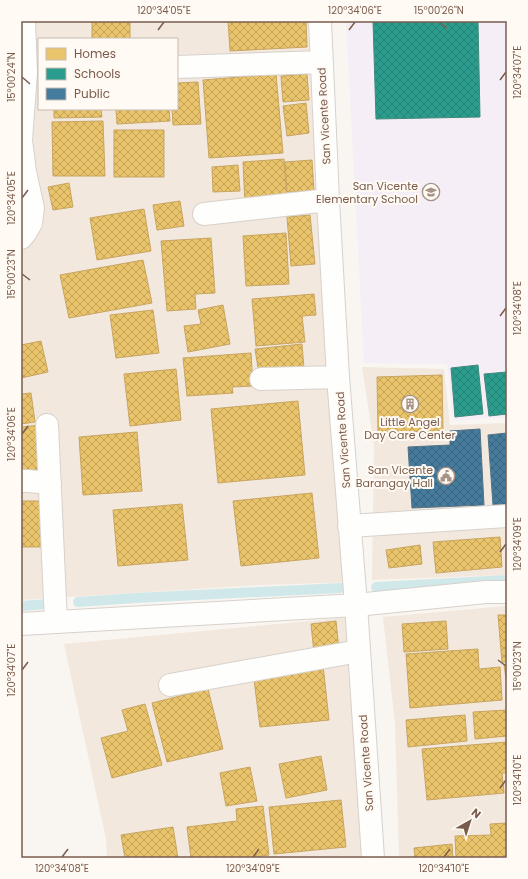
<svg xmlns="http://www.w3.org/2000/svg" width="528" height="879" font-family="Poppins,sans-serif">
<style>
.residential{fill:#f2e8de;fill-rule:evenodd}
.education{fill:#f6eef6}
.homes{fill:url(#homes-cross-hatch);stroke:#c8a561}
.schools{fill:url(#schools-cross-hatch);stroke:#428a7b}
.public{fill:url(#public-cross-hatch);stroke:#557285}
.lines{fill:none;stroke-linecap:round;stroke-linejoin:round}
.stream{stroke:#d0e8ea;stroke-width:10}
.minor-casing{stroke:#d7d1cb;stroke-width:24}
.minor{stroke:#fefefd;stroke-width:22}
.ticks{fill:none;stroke:#7a5c4d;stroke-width:1.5}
.labels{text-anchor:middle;stroke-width:4;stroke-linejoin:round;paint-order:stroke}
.street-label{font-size:11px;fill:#7a5c4d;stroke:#fffaf3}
.poi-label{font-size:11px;fill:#7a5c4d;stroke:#fffaf3;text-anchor:end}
.neatline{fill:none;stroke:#7a5c4d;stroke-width:1.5}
.ticks-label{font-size:10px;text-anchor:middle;fill:#7a5c4d}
</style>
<defs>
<pattern id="homes-cross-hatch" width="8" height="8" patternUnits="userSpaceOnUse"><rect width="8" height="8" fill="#e9c46a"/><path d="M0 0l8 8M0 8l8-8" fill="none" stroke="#c2a259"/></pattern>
<pattern id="schools-cross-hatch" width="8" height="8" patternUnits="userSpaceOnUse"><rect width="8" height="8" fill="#2a9d8f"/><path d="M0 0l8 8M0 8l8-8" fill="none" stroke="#298377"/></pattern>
<pattern id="public-cross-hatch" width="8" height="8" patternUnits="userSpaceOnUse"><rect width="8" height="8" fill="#457b9d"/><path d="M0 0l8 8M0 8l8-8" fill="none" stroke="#3d637c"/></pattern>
</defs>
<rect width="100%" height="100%" fill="#f9f5f0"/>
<path class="residential" d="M21 21H319L353 582 262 585 21 600ZM39 39H177V109H39Z
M362 367 444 369 450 425 507 423V575L372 580 374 444Z
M507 606V858H399L395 724 383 617Z
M351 617 363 674 384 858H107L106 839 64 644Z"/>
<path class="education" d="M346 21H507V417L453 421 447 364 364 363Z"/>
<path class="homes" d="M92 21H130V39H92Z
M228 21H306L307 47 230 51Z
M276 74 283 153 209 158 203 80Z
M307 74 309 100 283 102 281 76Z
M198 82 201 124 173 125 172 109H177V83Z
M306 103 309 133 287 136 283 106Z
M54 109H101L102 117 54 118Z
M116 109H169L170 121 117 124Z
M103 121 105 176H53L52 122Z
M114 130H164V177H114Z
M284 159 287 202 245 205 243 162Z
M312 160 314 191 287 192 285 162Z
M238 165 240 191 213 192 212 167Z
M69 183 73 207 53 210 48 187Z
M180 201 184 226 157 230 153 205Z
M144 209 151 251 97 260 90 218Z
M310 215 315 264 291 266 287 217Z
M286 233 289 284 246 286 243 236Z
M211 238 215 293 195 294 196 309 167 311 161 241Z
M143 260 152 303 69 318 60 275Z
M314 294 316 315 302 316 305 342 256 346 252 299Z
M223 305 230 344 188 352 184 326 201 324 198 310Z
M153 310 159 353 116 358 110 315Z
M41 341 48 372 21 378V345Z
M302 344 304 369 259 374 255 349Z
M251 353 253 386 232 387 233 393 187 396 183 358Z
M176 369 181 420 130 426 124 374Z
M442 375 443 431 378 432 377 377Z
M31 393 35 422 21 424V394Z
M298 401 305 475 218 483 211 409Z
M41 425 47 468 21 471V427Z
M137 432 142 491 83 495 79 437Z
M312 493 319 558 241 566 233 501Z
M21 501H40L42 547H21Z
M182 504 188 560 118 566 113 510Z
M500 537 502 567 436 573 433 542Z
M420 545 422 564 389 568 386 550Z
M498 615H507V662H502Z
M336 621 339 650 314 653 311 624Z
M446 621 448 649 404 652 402 624Z
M478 649 479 669 500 667 502 700 410 708 406 654Z
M323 665 329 720 260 727 253 672Z
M504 665H507V685Z
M208 689 223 749 167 762 152 703Z
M145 704 162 765 112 778 101 738 128 731 122 710Z
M507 710V736L475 739 473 712Z
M465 715 467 741 408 747 406 720Z
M507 742V773H502L504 793 427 800 422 749Z
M321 756 327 790 286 798 279 764Z
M250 767 257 801 226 806 220 773Z
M341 800 346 847 274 854 269 807Z
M263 806 269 855 247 858H191L187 827 237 821 236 809Z
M507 823V858H456L455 836 491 835 490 824Z
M173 827 178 858H125L121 835Z
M452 844 453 858H415L414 848Z"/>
<path class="schools" d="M373 21H478L480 117 376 119Z
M478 365 483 414 455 417 451 368Z
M507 372V414L489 416 484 374Z"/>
<path class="public" d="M480 429 484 505 412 508 408 447 450 445V431Z
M507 433V504L493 505 488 435Z"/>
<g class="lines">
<path class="stream" d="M376 587 507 580
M78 602 135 598 340 588
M21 606 47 604"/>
<defs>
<path id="minor" d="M320 21 328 200 338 377 356 605 373 858
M177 67 322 62
M204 214 328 200
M21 238 26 232 31 223 33 208 25 172 21 140 26 73 24 21
M261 379 338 377
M47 425 56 622
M21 481H28L50 483
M349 526 507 516
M21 624 356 605 486 592H507
M170 685 359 651"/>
</defs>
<use href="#minor" class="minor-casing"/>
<use href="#minor" class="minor"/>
</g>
<path class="ticks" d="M439 22 447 28M158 30 164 22M349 30 355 22M22 77 30 84M500 80 506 72M22 198 28 190M22 274 30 280M500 316 506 308M22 434 28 426M500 552 506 544M498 660 506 666M22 670 28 662M500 788 506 780M62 857 68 849M253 857 259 849M444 857 450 849"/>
<defs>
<symbol id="school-ring" viewBox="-11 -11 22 22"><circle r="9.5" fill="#fffaf3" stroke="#a69286" stroke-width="1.5"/><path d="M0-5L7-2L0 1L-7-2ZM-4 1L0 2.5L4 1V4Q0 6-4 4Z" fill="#a69286"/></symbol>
<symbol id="building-ring" viewBox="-11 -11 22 22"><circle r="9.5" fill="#fffaf3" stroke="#a69286" stroke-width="1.5"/><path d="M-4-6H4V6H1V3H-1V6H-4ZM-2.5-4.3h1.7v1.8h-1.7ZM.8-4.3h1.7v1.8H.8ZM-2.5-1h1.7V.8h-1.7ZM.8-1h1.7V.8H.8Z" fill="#a69286"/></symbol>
<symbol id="civic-ring" viewBox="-11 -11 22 22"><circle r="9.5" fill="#fffaf3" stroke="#a69286" stroke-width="1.5"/><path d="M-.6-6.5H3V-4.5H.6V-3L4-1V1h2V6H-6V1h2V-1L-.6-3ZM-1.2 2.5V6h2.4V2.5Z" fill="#a69286"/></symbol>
</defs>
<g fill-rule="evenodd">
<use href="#school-ring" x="421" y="182" width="20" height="20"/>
<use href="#building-ring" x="400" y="394" width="20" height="20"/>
<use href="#civic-ring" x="436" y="466" width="20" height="20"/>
</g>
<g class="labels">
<g class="street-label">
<text transform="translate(324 116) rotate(-93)" y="4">San Vicente Road</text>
<text transform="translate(343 440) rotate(-94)" y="4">San Vicente Road</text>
<text transform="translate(366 763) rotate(-94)" y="4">San Vicente Road</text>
</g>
<g class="poi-label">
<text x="418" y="190">San Vicente<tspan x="418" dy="13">Elementary School</tspan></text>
<text x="410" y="426" text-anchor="middle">Little Angel<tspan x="410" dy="13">Day Care Center</tspan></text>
<text x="433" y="474">San Vicente<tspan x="433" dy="13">Barangay Hall</tspan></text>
</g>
</g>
<rect width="528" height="879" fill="none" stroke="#fffaf3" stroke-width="44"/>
<rect x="38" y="38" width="140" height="72" fill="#fffaf3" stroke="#cabbb1"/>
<rect x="46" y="48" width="20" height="12" fill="#e9c46a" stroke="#cabbb1"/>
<text x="74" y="58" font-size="12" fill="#7a5c4d">Homes</text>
<rect x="46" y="68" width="20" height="12" fill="#2a9d8f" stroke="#cabbb1"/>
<text x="74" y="78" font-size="12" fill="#7a5c4d">Schools</text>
<rect x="46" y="88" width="20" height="12" fill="#457b9d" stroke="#cabbb1"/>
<text x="74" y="98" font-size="12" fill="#7a5c4d">Public</text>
<g transform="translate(470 821) rotate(39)" stroke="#fffaf3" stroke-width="3" paint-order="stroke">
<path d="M0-3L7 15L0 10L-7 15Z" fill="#7a5c4d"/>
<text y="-6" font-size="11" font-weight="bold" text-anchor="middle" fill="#7a5c4d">N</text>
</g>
<rect x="22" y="22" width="484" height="835" class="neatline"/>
<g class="ticks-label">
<text x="164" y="14">120°34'05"E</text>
<text x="355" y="14">120°34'06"E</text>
<text x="439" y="14">15°00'26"N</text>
<text transform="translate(517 72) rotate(-90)" y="4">120°34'07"E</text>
<text transform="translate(11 77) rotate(-90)" y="4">15°00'24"N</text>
<text transform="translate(11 198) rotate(-90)" y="4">120°34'05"E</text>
<text transform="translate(11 274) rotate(-90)" y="4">15°00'23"N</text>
<text transform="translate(517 308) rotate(-90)" y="4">120°34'08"E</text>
<text transform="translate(11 434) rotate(-90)" y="4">120°34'06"E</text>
<text transform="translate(517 544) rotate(-90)" y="4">120°34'09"E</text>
<text transform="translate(517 666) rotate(-90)" y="4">15°00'23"N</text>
<text transform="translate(11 670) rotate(-90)" y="4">120°34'07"E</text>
<text transform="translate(517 780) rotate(-90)" y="4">120°34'10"E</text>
<text x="62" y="872">120°34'08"E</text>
<text x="253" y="872">120°34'09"E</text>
<text x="444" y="872">120°34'10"E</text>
</g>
</svg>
